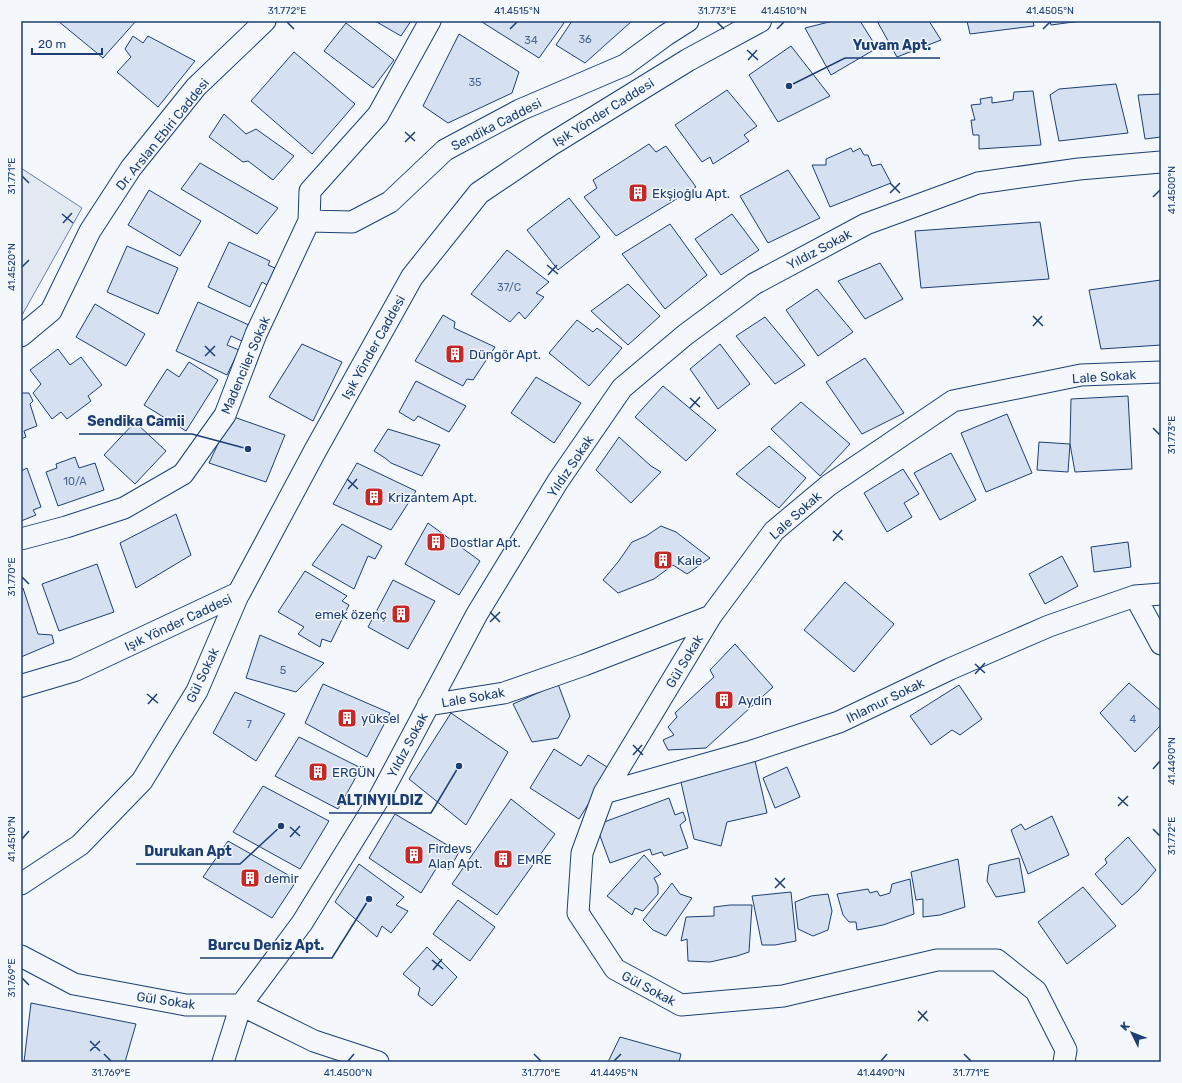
<svg xmlns="http://www.w3.org/2000/svg" width="1182" height="1083" font-family="Rubik,sans-serif">
<style>
.green{fill:#e3e9f0;stroke:#687fa3}
.building{fill:#d5e0f0;stroke:#1d3f73}
.lines{fill:none;stroke-linecap:round;stroke-linejoin:round}
.street-casing{stroke:#1d3f73;stroke-width:23}
.secondary-casing{stroke:#1d3f73;stroke-width:24}
.street{stroke:#f4f7fb;stroke-width:21}
.secondary{stroke:#f4f7fb;stroke-width:22}
.ticks{fill:none;stroke:#1d3f73;stroke-width:1.5}
.labels{text-anchor:middle;stroke-width:3;stroke-linejoin:round;paint-order:stroke}
.number-label{font-size:11px;fill:#4b6792}
.street-label{font-size:13px;fill:#1d3f73;stroke:#f4f7fb}
.poi-label{font-size:13px;fill:#1d3f73;stroke:#f4f7fb;text-anchor:start}
.leader{fill:none;stroke:#1d3f73;stroke-width:1.5}
.callout-dot{fill:#1d3f73;stroke:#f4f7fb;stroke-width:1.5}
.callout-label{font-size:14px;text-anchor:middle;font-weight:bold;fill:#1d3f73;stroke:#f4f7fb;stroke-width:3;stroke-linejoin:round;paint-order:stroke}
.neatline{fill:none;stroke:#1d3f73;stroke-width:1.5}
.ticks-label{font-size:10px;text-anchor:middle;fill:#1d3f73}
</style>
<rect width="100%" height="100%" fill="#f4f7fb"/>
<path class="green" d="M21 168 82 208 21 317Z"/>
<path class="building" d="M58 21H136L103 58Z
M375 21H411L401 36Z
M483 21H561L564 23 539 58 482 22Z
M572 21H632L585 63 556 45Z
M833 21H860L877 48 831 75 805 28Z
M877 21H929L941 40 897 57Z
M967 21H1033L1034 26 970 34Z
M1050 21H1081L1051 25Z
M346 23 394 60 373 88 324 51Z
M459 34 519 72 512 93 448 123 423 106Z
M133 36 143 43 148 36 195 61 158 107 117 72 131 57 125 49Z
M791 46 830 96 778 122 749 75Z
M294 52 355 104 312 154 251 101Z
M1116 84 1128 133 1059 141 1050 95 1059 89Z
M727 90 757 126 744 135 749 141 713 164 710 157 702 162 675 125Z
M1033 91 1041 145 979 149V135H973L971 120H975L971 105 981 104 980 99 992 97V103L1013 100 1014 92Z
M1161 94V137L1145 139 1138 95Z
M224 114 246 134 256 129 294 156 273 180 248 161 243 162 209 137Z
M649 144 656 152 666 146 696 187 616 236 584 197 597 188 593 180Z
M851 148 853 152 860 148 864 155H868L872 166 881 164 891 183 830 207 812 165H826V159Z
M200 163 278 208 257 234 181 189Z
M788 170 820 218 768 243 740 196Z
M149 190 201 221 180 256 128 225Z
M569 198 600 237 558 270 527 230Z
M732 214 759 250 721 275 695 239Z
M1040 222 1049 279 921 288 915 231Z
M670 224 707 275 665 309 622 254Z
M229 242 270 261 268 265 275 268 267 285 262 282 250 307 208 287Z
M127 246 178 268 158 314 107 292Z
M507 250 549 282 536 293 544 297 525 319 519 312 510 322 471 294Z
M880 263 903 299 865 319 838 281Z
M1161 280V345L1101 349 1089 290Z
M628 284 660 316 628 345 591 311Z
M817 289 853 332 818 356 786 310Z
M198 302 251 326 244 342 231 336 227 345 239 350 227 375 176 351Z
M95 304 145 334 126 366 76 337Z
M443 315 455 322 454 328 495 347 473 380 467 379 463 386 415 361Z
M765 317 805 365 775 384 736 336Z
M577 320 593 332 597 328 622 348 589 386 549 353Z
M302 344 342 362 313 421 269 397Z
M720 344 750 384 718 409 690 369Z
M58 349 70 365 81 357 102 385 88 396 91 401 67 419 61 412 52 419 33 393 41 384 30 370Z
M865 358 904 413 862 434 826 382Z
M189 362 218 380 186 431 144 405 167 369 179 377Z
M536 377 581 403 554 443 511 413Z
M416 381 466 406 449 432 418 416 414 421 399 412Z
M663 386 716 430 686 461 635 417Z
M21 393H29L33 401 30 404 37 426 24 431 26 437 21 439Z
M1128 396 1132 469 1075 472 1070 444 1071 399Z
M801 402 850 444 820 476 771 429Z
M1007 414 1032 473 986 492 961 433Z
M231 416 285 435 266 482 209 463Z
M135 422 166 451 135 484 104 455Z
M388 429 440 445 422 476 391 463 385 458 374 451Z
M619 437 651 466 661 472 631 503 596 470Z
M1039 442 1070 444 1068 472 1037 470Z
M769 446 806 478 779 508 736 474Z
M951 453 976 500 940 520 914 473Z
M75 457 79 468 95 463 104 490 58 506 46 472 57 468 56 464Z
M357 463 416 491 391 530 333 504Z
M27 468 41 507 33 510 36 515 21 521V471Z
M903 469 919 494 904 503 912 517 887 532 864 493Z
M176 514 191 555 136 588 120 543Z
M428 523 480 561 459 595 405 564Z
M342 524 382 546 375 559 368 556 354 589 312 565Z
M661 526 676 532 710 558 687 574 673 565 654 579 618 593 603 580 618 562 632 542 646 536Z
M1128 542 1131 567 1094 572 1091 547Z
M1062 556 1078 586 1045 604 1029 574Z
M97 564 114 612 59 631 42 584Z
M305 571 347 596 342 601 349 605 331 642 322 639 320 647 298 634 304 627 278 612Z
M393 580 435 601 408 649 368 627Z
M845 582 894 624 854 672 804 630Z
M23 588 38 634 52 635 54 643 21 657V589Z
M260 635 324 663 296 692 246 678Z
M735 644 773 687 706 748 668 750 663 740 674 735 668 727 677 717 675 713 714 677 710 670Z
M1129 683 1161 711V725L1135 752 1100 713Z
M323 684 390 713 367 757 305 723Z
M558 684 570 716 558 738 532 742 513 704Z
M959 685 982 719 960 735 952 730 931 745 910 716Z
M235 692 285 714 256 761 213 733Z
M451 713 508 752 466 825 409 779Z
M299 737 361 768 338 809 275 776Z
M554 749 581 766 588 755 610 769 579 819 530 788Z
M755 761 767 813 727 822 721 846 694 839 680 778Z
M787 767 800 797 775 808 763 778Z
M263 786 329 821 300 869 233 832Z
M669 798 675 815 683 812 686 820 680 825 688 848 664 856 662 852 652 855 650 849 610 863 596 825Z
M511 799 555 834 497 915 452 884Z
M395 814 459 852 449 870 439 864 421 893 369 858Z
M1052 816 1069 855 1028 874 1011 830 1021 824 1025 830Z
M1128 837 1156 870 1138 891 1122 905 1095 874 1107 863 1105 859Z
M228 841 297 880 272 918 203 877Z
M644 855 661 874 654 878 658 886V894L643 911 635 908 632 915 607 896Z
M1019 858 1025 892 996 897 987 881 989 865Z
M958 859 965 907 940 915 923 917V899L916 900 911 872Z
M359 864 404 897 396 905 408 911 391 933 382 926 377 937 335 902Z
M910 879 914 914 883 925 857 930 856 922H849L843 915 837 894 868 889 870 893 877 891 880 896 890 893 892 884Z
M672 883 680 894 692 898 666 936 653 930 643 920Z
M1083 887 1116 926 1067 964 1038 922Z
M791 892 796 941 775 945H762L752 896Z
M828 894 832 911 828 930 813 936 798 929 795 902 811 896Z
M458 900 495 927 470 961 433 934Z
M730 905H752L749 952 737 956 710 962 688 961 687 939 681 941 686 917 714 916V907Z
M427 947 457 977 432 1006 418 995 420 988 403 974Z
M31 1003 136 1024 125 1062H24Z
M620 1037 681 1054 679 1062H608Z"/>
<g class="lines">
<defs>
<path id="street" d="M309 221 352 222 390 202 445 150 520 110 625 65 666 35 688 21
M21 336 51 311 90 231 131 168 196 87 265 21
M21 539 66 527 124 508 183 474 225 415 256 334 309 221 310 191 378 115 430 21
M1135 596 1161 644
M711 616 604 793 582 853 578 913 615 969 681 1005 783 996 937 960H997L1036 991 1066 1050 1064 1062
M428 705 504 693 584 665 711 616 774 531 829 485 953 401 1081 375 1161 372
M604 793 752 751 839 722 950 669 1049 626 1135 596 1161 594
M21 884 80 845 142 781 197 691 239 593
M21 956 74 984 186 1005H241L314 1041 378 1062
M223 1062 241 1005 302 923 378 800 477 614 558 481 622 388 685 335 754 284 866 224 978 183 1079 169 1161 162"/>
<path id="secondary" d="M21 686 75 670 239 593 315 451 412 277 479 193 550 145 688 60 760 21"/>
</defs>
<use href="#street" class="street-casing"/>
<use href="#secondary" class="secondary-casing"/>
<use href="#street" class="street"/>
<use href="#secondary" class="secondary"/>
</g>
<path class="ticks" d="M287 22 294 29M717 22 724 29M510 29 517 22M777 29 784 22M1043 29 1050 22M747 50 758 60M748 60 757 50M405 132 415 141M405 142 415 132M22 176 29 183M890 183 900 193M890 193 900 183M1153 197 1160 190M62 214 73 223M63 223 72 213M547 265 558 274M22 267 29 260M548 275 557 265M1033 316 1043 326M1033 326 1042 316M205 346 215 356M205 356 215 346M690 398 700 407M690 408 700 397M1153 428 1160 435M347 479 358 489M348 489 357 479M833 531 843 540M833 541 842 530M22 577 29 584M490 612 500 622M490 622 500 612M975 664 985 673M975 674 985 663M147 694 158 703M148 704 157 694M633 745 643 755M633 755 642 745M1153 769 1160 761M1118 797 1128 806M1118 806 1128 796M290 827 300 836M1153 829 1160 836M290 837 300 826M22 839 29 831M775 878 785 888M775 888 785 878M432 960 443 969M433 970 442 959M22 978 29 985M918 1011 928 1021M918 1021 927 1011M90 1041 100 1051M90 1051 100 1041M104 1054 111 1061M534 1054 541 1061M964 1054 971 1061M348 1061 354 1054M614 1061 621 1054M881 1061 887 1054"/>
<defs>
<symbol id="building-square" viewBox="-11 -11 22 22"><rect x="-9" y="-9" width="18" height="18" rx="4" fill="#c62828" stroke="#f4f7fb"/><path d="M-4-6H4V6H1V3H-1V6H-4ZM-2.5-4.3h1.7v1.8h-1.7ZM.8-4.3h1.7v1.8H.8ZM-2.5-1h1.7V.8h-1.7ZM.8-1h1.7V.8H.8Z" fill="#fff"/></symbol>
</defs>
<g fill-rule="evenodd">
<use href="#building-square" x="627" y="182" width="22" height="22"/>
<use href="#building-square" x="444" y="343" width="22" height="22"/>
<use href="#building-square" x="363" y="486" width="22" height="22"/>
<use href="#building-square" x="425" y="531" width="22" height="22"/>
<use href="#building-square" x="652" y="549" width="22" height="22"/>
<use href="#building-square" x="390" y="603" width="22" height="22"/>
<use href="#building-square" x="713" y="689" width="22" height="22"/>
<use href="#building-square" x="336" y="707" width="22" height="22"/>
<use href="#building-square" x="307" y="761" width="22" height="22"/>
<use href="#building-square" x="403" y="844" width="22" height="22"/>
<use href="#building-square" x="492" y="848" width="22" height="22"/>
<use href="#building-square" x="239" y="867" width="22" height="22"/>
</g>
<g class="labels">
<g class="number-label">
<text x="585" y="43">36</text>
<text x="531" y="44">34</text>
<text x="475" y="86">35</text>
<text x="509" y="291">37/C</text>
<text x="75" y="485">10/A</text>
<text x="283" y="674">5</text>
<text x="1133" y="723">4</text>
<text x="249" y="728">7</text>
</g>
<g class="street-label">
<text transform="translate(603 112) rotate(-32)" y="5">Işık Yönder Caddesi</text>
<text transform="translate(496 124) rotate(-27)" y="5">Sendika Caddesi</text>
<text transform="translate(162 134) rotate(-51)" y="5">Dr. Arslan Ebiri Caddesi</text>
<text transform="translate(819 249) rotate(-28)" y="5">Yıldız Sokak</text>
<text transform="translate(373 347) rotate(-61)" y="5">Işık Yönder Caddesi</text>
<text transform="translate(245 365) rotate(-67)" y="5">Madenciler Sokak</text>
<text transform="translate(1104 376) rotate(-4)" y="5">Lale Sokak</text>
<text transform="translate(570 466) rotate(-56)" y="5">Yıldız Sokak</text>
<text transform="translate(795 515) rotate(-42)" y="5">Lale Sokak</text>
<text transform="translate(178 622) rotate(-25)" y="5">Işık Yönder Caddesi</text>
<text transform="translate(684 661) rotate(-59)" y="5">Gül Sokak</text>
<text transform="translate(202 675) rotate(-65)" y="5">Gül Sokak</text>
<text transform="translate(473 697) rotate(-10)" y="5">Lale Sokak</text>
<text transform="translate(885 700) rotate(-26)" y="5">Ihlamur Sokak</text>
<text transform="translate(407 745) rotate(-62)" y="5">Yıldız Sokak</text>
<text transform="translate(649 988) rotate(28)" y="5">Gül Sokak</text>
<text transform="translate(166 1000) rotate(8)" y="5">Gül Sokak</text>
</g>
<g class="poi-label">
<text x="652" y="198">Ekşioğlu Apt.</text>
<text x="469" y="359">Düngör Apt.</text>
<text x="388" y="502">Krizantem Apt.</text>
<text x="450" y="547">Dostlar Apt.</text>
<text x="677" y="565">Kale</text>
<text x="387" y="619" text-anchor="end">emek özenç</text>
<text x="738" y="705">Aydın</text>
<text x="361" y="723">yüksel</text>
<text x="332" y="777">ERGÜN</text>
<text x="428" y="853">Firdevs<tspan x="428" dy="15">Alan Apt.</tspan></text>
<text x="517" y="864">EMRE</text>
<text x="264" y="883">demir</text>
</g>
</g>
<path class="leader" d="M789 86L845 58H940M248 449L192 434H79M459 766L431 813H329M281 826L240 864H136M369 899L332 958H200"/>
<g class="callout-dot">
<circle cx="789" cy="86" r="4"/>
<circle cx="248" cy="449" r="4"/>
<circle cx="459" cy="766" r="4"/>
<circle cx="281" cy="826" r="4"/>
<circle cx="369" cy="899" r="4"/>
</g>
<g class="callout-label">
<text x="892" y="50">Yuvam Apt.</text>
<text x="136" y="426">Sendika Camii</text>
<text x="380" y="805">ALTINYILDIZ</text>
<text x="188" y="856">Durukan Apt</text>
<text x="266" y="950">Burcu Deniz Apt.</text>
</g>
<rect width="1182" height="1083" fill="none" stroke="#f4f7fb" stroke-width="44"/>
<g transform="translate(1132 1033) rotate(313)" stroke="#f4f7fb" stroke-width="3" paint-order="stroke">
<path d="M0-3L7 15L0 10L-7 15Z" fill="#1d3f73"/>
<text y="-6" font-size="11" font-weight="bold" text-anchor="middle" fill="#1d3f73">K</text>
</g>
<path d="M32 48v6h70v-6" fill="none" stroke="#1d3f73" stroke-width="2"/>
<text x="38" y="48" font-size="12" fill="#1d3f73" stroke="#f4f7fb" stroke-width="3" paint-order="stroke">20 m</text>
<rect x="22" y="22" width="1138" height="1039" class="neatline"/>
<g class="ticks-label">
<text x="287" y="14">31.772°E</text>
<text x="517" y="14">41.4515°N</text>
<text x="717" y="14">31.773°E</text>
<text x="784" y="14">41.4510°N</text>
<text x="1050" y="14">41.4505°N</text>
<text transform="translate(11 176) rotate(-90)" y="4">31.771°E</text>
<text transform="translate(1171 190) rotate(-90)" y="4">41.4500°N</text>
<text transform="translate(11 267) rotate(-90)" y="4">41.4520°N</text>
<text transform="translate(1171 435) rotate(-90)" y="4">31.773°E</text>
<text transform="translate(11 577) rotate(-90)" y="4">31.770°E</text>
<text transform="translate(1171 761) rotate(-90)" y="4">41.4490°N</text>
<text transform="translate(1171 836) rotate(-90)" y="4">31.772°E</text>
<text transform="translate(11 839) rotate(-90)" y="4">41.4510°N</text>
<text transform="translate(11 978) rotate(-90)" y="4">31.769°E</text>
<text x="111" y="1076">31.769°E</text>
<text x="348" y="1076">41.4500°N</text>
<text x="541" y="1076">31.770°E</text>
<text x="614" y="1076">41.4495°N</text>
<text x="881" y="1076">41.4490°N</text>
<text x="971" y="1076">31.771°E</text>
</g>
</svg>
